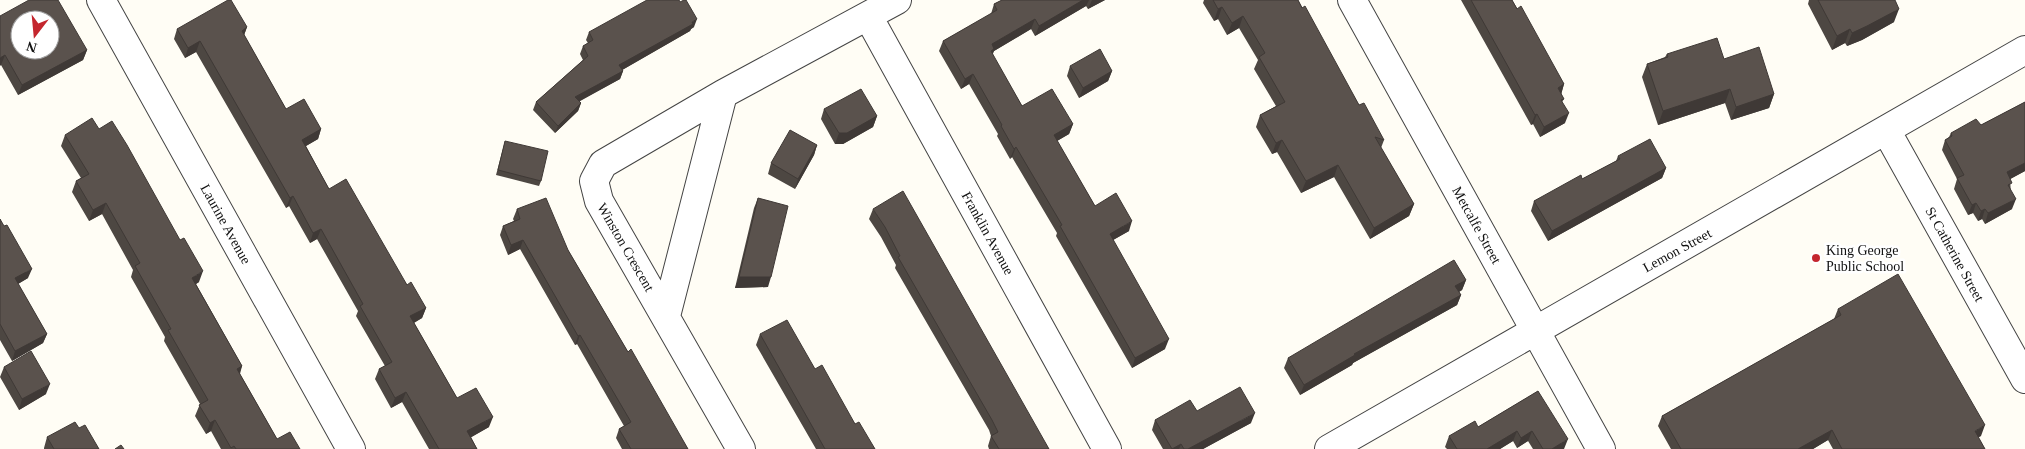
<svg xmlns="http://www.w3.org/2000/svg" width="2025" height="449" font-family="Georgia,serif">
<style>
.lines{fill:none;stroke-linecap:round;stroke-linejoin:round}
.minor-casing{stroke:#444;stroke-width:30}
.minor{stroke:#fff;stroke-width:28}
.wall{fill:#4d4742}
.shaded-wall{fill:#3f3936}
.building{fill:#5a524d;stroke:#3f3936;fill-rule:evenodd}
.poi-dot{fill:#c4262e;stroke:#fff;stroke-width:2}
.labels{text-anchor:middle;stroke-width:5;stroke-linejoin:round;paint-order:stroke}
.street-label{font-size:14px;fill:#111;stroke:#fff}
.poi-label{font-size:14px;fill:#111;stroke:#fff;text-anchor:start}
</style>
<rect width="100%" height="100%" fill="#fffdf5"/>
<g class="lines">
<defs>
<path id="minor" d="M101 0 351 449
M1352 0 1601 449
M868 16 1107 449
M1886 130 2025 379
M666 316 723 94
M741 449 599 201 594 181 603 164 723 94 897 0
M1329 449 2025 50"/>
</defs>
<use href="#minor" class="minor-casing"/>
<use href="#minor" class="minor"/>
</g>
<path class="wall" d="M1002 0H1105L1088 9 1086 6 1035 36 1031 29 994 51 992 54 1022 106 1073 124 1069 134 1057 141 1095 206 1129 231 1113 240 1165 349 1132 368 1056 236 1057 233 1012 157 1010 159 997 136 998 134 969 84 961 89 939 51 943 41 991 14 994 4Z
M1204 0H1298L1359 105 1384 140 1381 148 1414 204 1409 216 1370 239 1334 177 1301 193 1277 152 1272 154 1256 127 1260 115 1276 106 1254 69 1258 60 1239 28 1227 35 1218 19 1214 21 1203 3Z
M1461 0H1512L1564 84 1561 94 1564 99 1562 102 1565 123 1540 137 1533 124 1531 125Z
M1809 0H1895L1894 22 1862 40 1847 46 1845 43 1832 50 1808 4Z
M0 16 87 50 83 60 18 95 1 65Z
M247 27 244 35 286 109 321 129 318 139 306 146 329 189 426 308 422 318 414 323 457 398 489 427 471 437 477 449H429L402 402 391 408 375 379 379 369 385 366 356 316 358 311 317 239 310 243 289 206 286 208 196 52 185 58 174 39 177 29Z
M694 27 691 29 690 31 622 70 623 71 620 79 579 101 581 103 578 111 555 133 533 110 536 102 583 60 580 54 583 46 588 43 586 40 589 32Z
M1667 54 1724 59 1774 94 1769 108 1731 120 1725 103 1658 125 1642 77 1647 64 1665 57Z
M1070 66 1112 71 1108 81 1079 98 1067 76Z
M2025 102V171L2010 179 2012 209 1985 224 1982 219 1978 221 1973 213 1968 215 1954 189 1957 179 1942 150 1945 140 1949 137 1951 133 1981 125Z
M824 109 877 116 873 127 843 144H835L821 119Z
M65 135 199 282 196 284 242 366 240 374 277 439 300 449H221L211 431 206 434 195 416 200 404 164 341 165 337 131 277 133 270 102 214 89 221 72 192 76 181 81 178 61 146Z
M505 141 541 181 539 186 496 175Z
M817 145 814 155 795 189 768 174 771 163Z
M1618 156 1666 168 1662 178 1548 241 1531 211 1534 201 1582 179 1616 161Z
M758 198 768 287 735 288 754 208Z
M517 209 568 250 628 352 688 449H622L616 438 619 429 624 426 577 344 575 345 520 249 508 255 500 235 503 226 514 221 513 219Z
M873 209 1049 449H989L988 446 991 436 989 430 895 268 896 265 881 237 869 219Z
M0 219 28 278 18 284 47 334 43 343 12 361 0 340Z
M1466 280 1462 290 1459 292 1461 295 1457 305 1353 363 1352 365 1300 395 1284 368 1288 358Z
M1838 309 1981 436 1978 437 1985 449H1833L1828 440 1813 449H1671L1658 426 1662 416 1834 319Z
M760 334 815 369 855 424 875 449H816L756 345Z
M4 367 46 394 19 410 0 377Z
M1538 391 1564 449H1533L1528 441 1517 448 1513 441 1500 449H1447L1445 447 1449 436 1478 427Z
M1197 411 1251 423 1203 449H1163L1152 430 1155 420Z
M79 428 99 449H44V448L47 437Z"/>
<path class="shaded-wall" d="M1083 0H1089L1086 6 1035 36 1039 26Z
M1092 0H1105L1088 9Z
M1222 7 1218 19 1214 21 1218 9Z
M1899 9 1894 22 1862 40 1847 46 1852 33Z
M1243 16 1239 28 1227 35 1232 23Z
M697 19 694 27 691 29 690 31 617 73 619 65Z
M1035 19 1031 29 994 51 991 59 992 44Z
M247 27 243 38 242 31Z
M1850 29 1845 43 1832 50 1837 36Z
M200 41 196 52 185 58 188 48Z
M87 50 83 60 18 95 22 85Z
M5 55 1 65 0 66V58Z
M623 71 620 79 573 105 575 97Z
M1112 71 1108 81 1079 98 1083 88Z
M973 74 969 84 961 89 965 79Z
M1564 84 1561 95 1558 88Z
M1730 89 1725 103 1658 125 1663 111Z
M1774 94 1769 108 1731 120 1736 107Z
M581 103 578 111 555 133 558 126Z
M1569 113 1565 123 1540 137 1544 127Z
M1537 114 1533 124 1531 125 1535 115Z
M877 116 873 127 843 144H835L839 133Z
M1073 124 1069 134 1050 145 1054 135Z
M321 129 318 139 299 150 302 140Z
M1282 140 1277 152 1272 154 1276 143Z
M817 145 814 155 795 189 798 179Z
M1016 147 1012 157 1010 159 1014 149Z
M2025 163V171L2003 183 2007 172Z
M1338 165 1334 177 1301 193 1306 181Z
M1666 168 1662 178 1548 241 1552 231Z
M293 196 289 206 286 208 290 198Z
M2016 199 2012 209 1985 224 1988 213Z
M106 203 102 214 89 221 93 210Z
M1976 203 1973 213 1968 215 1972 205Z
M1414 204 1409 216 1370 239 1374 228Z
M1985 209 1982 219 1978 221 1981 211Z
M1132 221 1129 231 1106 244 1110 234Z
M321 229 317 239 310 243 313 233Z
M523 240 520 249 508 255 511 245Z
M32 269 28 278 11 288 15 278Z
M203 271 199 282 188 289 192 278Z
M739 277H771L768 287 735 288Z
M1466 280 1462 290 1452 296 1455 286Z
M1461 295 1457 305 1353 363 1352 365 1300 395 1304 385 1354 354Z
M426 308 422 318 406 327 410 316Z
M47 334 43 343 12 361 15 351Z
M580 335 577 344 575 345 578 336Z
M1169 339 1165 349 1132 368 1135 358Z
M242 366 238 377 237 369Z
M50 384 46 394 19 410 22 399Z
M406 392 402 402 391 408 395 398Z
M1255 413 1251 423 1203 449H1188Z
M493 417 489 427 463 442 467 431Z
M215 420 211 431 206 434 210 423Z
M1985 425 1981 436 1971 441 1975 431Z
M1832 430 1828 440 1813 449H1798Z
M1517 431 1513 441 1500 449H1487Z
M1532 431 1528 441 1517 448 1521 438Z
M1568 439 1564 449H1552Z
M1181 444 1179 449H1172Z"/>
<path class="building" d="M29 0H58L87 50 22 85 5 55 0 58V16ZM20 20H50V50H20Z
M228 0H231L247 27 242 31 286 109 304 99 321 129 302 140 329 189 346 179 407 285 411 282 426 308 410 316 457 398 476 388 493 417 467 431 477 449H439L406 392 395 398 379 369 392 362 360 306 363 304 321 229 313 233 293 196 290 198 200 41 188 48 177 29Z
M647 0H679L680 2 684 0H686L697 19 692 22 693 24 619 65 623 71 575 97 581 103 558 126 536 102 588 56 583 46 593 40 589 32Z
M1002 0H1083L1039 26 1035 19 992 44 994 49 991 51 1022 106 1052 89 1073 124 1054 135 1095 206 1116 193 1132 221 1110 234 1169 339 1135 358 1060 226 1062 225 1016 147 1014 149 1001 126 1002 125 973 74 965 79 943 41 997 10 994 4Z
M1213 0H1298L1302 8 1305 6 1359 105 1364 103 1384 140 1375 137 1414 204 1374 228 1338 165 1306 181 1282 140 1276 143 1260 115 1285 102 1259 57 1265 53 1243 16 1232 23 1222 7 1218 9Z
M1471 0H1512L1517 9 1521 6 1564 84 1558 88 1564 99 1561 100 1569 113 1544 127 1537 114 1535 115Z
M1818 0H1895L1899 9 1867 26 1852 33 1850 29 1837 36Z
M1717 38 1724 59 1759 47 1774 94 1736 107 1730 89 1663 111 1647 64 1668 57 1667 54Z
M1100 49 1112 71 1083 88 1070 66Z
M861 89 877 116 847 133H839L824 109Z
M2025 102V163L2007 172 2012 183 2008 185 2016 199 1988 213 1985 209 1981 211 1976 203 1972 205 1957 178 1964 175 1945 140 1952 136 1951 133 1976 119 1981 125Z
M92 118 99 129 112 121 127 145 180 240 184 238 203 271 192 278 242 366 237 369 277 439 290 432 300 449H236L234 446 231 448 215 420 210 423 199 405 208 400 168 330 171 329 135 266 140 263 106 203 93 210 76 181 89 174 65 135Z
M790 130 817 145 798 179 771 163Z
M1650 139 1666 168 1552 231 1534 201 1581 175 1582 179 1620 159 1618 156Z
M505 141 548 151 541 181 498 170Z
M903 191 1049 449H999L991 436 998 432 992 420 898 257 900 256 885 227 873 209Z
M546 198 568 250 628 352 631 349 688 449H631L619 429 631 422 580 335 578 336 523 240 511 245 503 226 520 219 517 209Z
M758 198 788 206 771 277H739Z
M0 219 4 226 7 225 32 269 15 278 47 334 15 351 0 324Z
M1454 260 1466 280 1455 286 1461 295 1354 354 1355 355 1304 385 1288 358Z
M1898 274 1985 425 1975 431 1985 449H1842L1832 430 1798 449H1681L1662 416 1841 315 1838 309Z
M787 320 815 369 822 365 855 424 859 422 875 449H825L760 334Z
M31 351 50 384 22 399 4 367Z
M1240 387 1255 413 1188 449H1184L1181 444 1172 449 1155 420 1190 400 1197 411Z
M1538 391 1568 439 1552 449H1543L1532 431 1521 438 1517 431 1487 449H1457L1449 436 1475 421 1478 427Z
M75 422 79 428 85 425 99 449H54L47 437Z
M121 445 124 449H115Z"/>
<circle class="poi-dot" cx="1816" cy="258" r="5"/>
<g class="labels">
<g class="street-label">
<text transform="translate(226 224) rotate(61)" y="5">Laurine Avenue</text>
<text transform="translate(1477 225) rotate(61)" y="5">Metcalfe Street</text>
<text transform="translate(988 233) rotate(61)" y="5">Franklin Avenue</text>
<text transform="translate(626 247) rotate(60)" y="5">Winston Crescent</text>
<text transform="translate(1677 250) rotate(-29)" y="5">Lemon Street</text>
<text transform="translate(1955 254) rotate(61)" y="5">St Catherine Street</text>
</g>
<g class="poi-label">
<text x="1826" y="255">King George<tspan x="1826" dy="16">Public School</tspan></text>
</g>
</g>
<g transform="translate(35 35) rotate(196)"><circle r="24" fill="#ffffff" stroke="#a0a0a0"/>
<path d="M0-4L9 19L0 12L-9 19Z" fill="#c4262e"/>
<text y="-8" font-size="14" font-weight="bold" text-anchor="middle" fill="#111111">N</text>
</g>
</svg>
